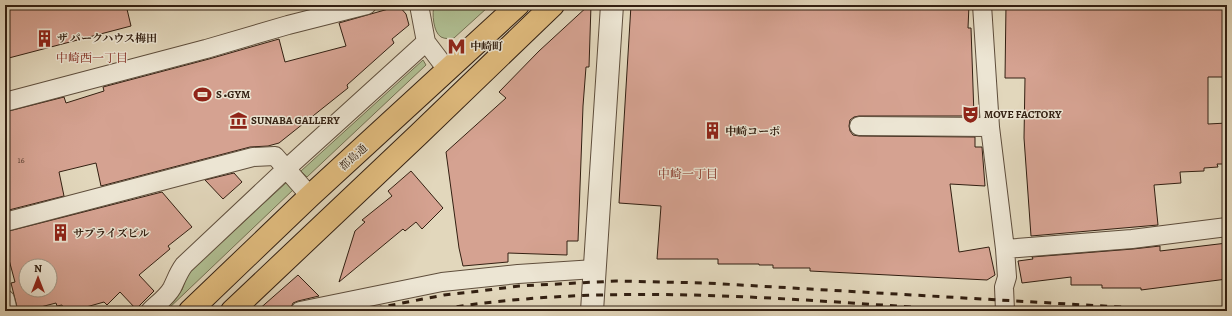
<svg xmlns="http://www.w3.org/2000/svg" width="1232" height="316" font-family="Alegreya,'Noto Serif JP',serif">
<style>
.green{fill:#b0bf93;stroke:#727052}
.building{fill:#d5a291;stroke:#332012;fill-rule:evenodd}
.lines{fill:none;stroke-linecap:round;stroke-linejoin:round}
.minor-casing{stroke:#5f4e3c;stroke-width:20}
.tertiary-casing{stroke:#5f4e3c;stroke-width:24}
.primary-casing{stroke:#332012;stroke-width:24}
.minor{stroke:#ece5d3;stroke-width:18}
.tertiary{stroke:#ece5d3;stroke-width:22}
.primary{stroke:#e1bc7e;stroke-width:22}
.rail{stroke:#332012;stroke-width:3;stroke-dasharray:7 7;stroke-linecap:butt}
.labels{text-anchor:middle;stroke-width:3;stroke-linejoin:round;paint-order:stroke}
.number-label{font-size:9px;fill:#5c4032}
.poi-label{font-size:11px;font-weight:bold;fill:#332012;stroke:#ece5d3;text-anchor:start}
.street-label{font-size:11px;fill:#332012;stroke:#ece5d3}
.neighbourhood-label{font-size:12px;fill:#7a1f14;stroke:#ece5d3}
</style>
<rect width="100%" height="100%" fill="#e2d7bc"/>
<filter id="stains"><feTurbulence type="fractalNoise" baseFrequency=".005" numOctaves="4"/><feColorMatrix values="0 0 0 0 .2 0 0 0 0 .09 0 0 0 0 .02 0 0 0 .5 -.17"/></filter>
<radialGradient id="worn" r=".72"><stop offset=".6" stop-color="#630" stop-opacity="0"/><stop offset="1" stop-color="#630" stop-opacity=".3"/></radialGradient>
<path class="green" d="M434 5H487V8L454 38C450 39 445 39 441 37 433 32 432 13 434 5Z
M423 60 426 65 307 177 301 171Z
M287 182 294 189 166 311H161L182 290 187 274Z"/>
<path class="building" d="M5 5H126L131 26 5 59Z
M589 5H591L589 67H586L583 106 578 241H567V255L508 253V262L463 266 459 248 446 152 506 98 499 92 539 51Z
M631 5H969L968 28H971L974 116H859L854 117 850 120 849 126 850 131 853 135 859 136 975 137V147H982L985 186 950 184 959 252 989 247 995 275 987 280 810 271V268H773V265H759V264H718V259H657L661 206 619 203Z
M1006 5H1227V65L1225 66V77H1208V124L1227 123V164H1217L1218 167 1204 168V171L1180 172 1181 183 1154 185 1158 225 1031 236 1024 138 1025 78H1005Z
M399 6 406 14 409 25 392 39 394 43 347 85 348 88 279 143 268 146 250 147 101 186 96 163 59 172 64 196 5 211V112L64 97 66 103 104 91 103 87 209 59 279 39 285 62 346 46 339 23Z
M411 171 443 208 422 229 416 222 405 231 403 229 339 282 355 231 365 222 362 220 392 196 388 191Z
M234 173 242 182 223 199 205 180Z
M162 192 192 227 168 246 170 249 139 275 154 291 136 309 120 292 107 305 104 302 72 311H64L62 305 57 306 56 303 25 311H18L11 283 15 282 5 245V232ZM26 266H50V290H26Z
M1227 243V279L1141 290V288H1102V285H1071V277L1022 283 1018 261 1033 259 1032 257 1133 249 1160 246V251Z
M298 275 319 296 298 301 293 303 290 310 284 311H257Z"/>
<g class="lines">
<defs>
<path id="minor" d="M419 5 426 42 448 71
M982 5 990 127 1005 249 1007 277 1004 287 1005 311
M5 102 206 49 288 25 367 5
M859 126 990 127
M5 222 253 157 275 156 310 196
M1005 249 1132 239 1227 227
M5 299 8 311
M150 311C157 304 167 297 172 288 176 280 178 273 184 265L286 169 426 42
M300 311 442 282 518 274 595 269"/>
<path id="tertiary" d="M592 311 612 5"/>
<path id="primary" d="M190 311 310 196 518 5
M232 311 418 135 553 5"/>
</defs>
<use href="#minor" class="minor-casing"/>
<use href="#tertiary" class="tertiary-casing"/>
<use href="#primary" class="primary-casing"/>
<use href="#minor" class="minor"/>
<use href="#tertiary" class="tertiary"/>
<use href="#primary" class="primary"/>
<path class="rail" d="M361 311 444 295 480 291 519 286 616 281 706 283 1189 311
M429 311C609 280 792 300 972 311"/>
</g>
<defs>
<symbol id="building-bare" viewBox="-9 -9 18 18"><path d="M-4-6H4V6H1V3H-1V6H-4ZM-2.5-4.3h1.7v1.8h-1.7ZM.8-4.3h1.7v1.8H.8ZM-2.5-1h1.7V.8h-1.7ZM.8-1h1.7V.8H.8Z" fill="#8f2418" stroke="#ece5d3" stroke-width="2.5" paint-order="stroke"/></symbol>
<symbol id="metro-bare" viewBox="-9 -9 18 18"><path d="M-5.5 5V-5H-3L0 0L3-5H5.5V5H3V-.5L0 4L-3-.5V5Z" fill="#8f2418" stroke="#ece5d3" stroke-width="2.5" paint-order="stroke"/></symbol>
<symbol id="stadium-bare" viewBox="-9 -9 18 18"><path d="M0-5a6.5 5 0 1 0 0 10a6.5 5 0 1 0 0-10ZM-3.5-1.8h7v3.6h-7Z" fill="#8f2418" stroke="#ece5d3" stroke-width="2.5" paint-order="stroke"/></symbol>
<symbol id="theatre-bare" viewBox="-9 -9 18 18"><path d="M-5-5.5Q0-4 5-5.5V0Q5 5 0 6Q-5 5-5 0ZM-3.3-2.5H-1v1.5H-3.3ZM1-2.5H3.3v1.5H1ZM-2.8 1Q0 5.5 2.8 1Z" fill="#8f2418" stroke="#ece5d3" stroke-width="2.5" paint-order="stroke"/></symbol>
<symbol id="museum-bare" viewBox="-9 -9 18 18"><path d="M0-6L6-3V-2H-6V-3ZM-5-1h2V3h-2ZM-1-1h2V3h-2ZM3-1h2V3H3ZM-6 4H6V6H-6Z" fill="#8f2418" stroke="#ece5d3" stroke-width="2.5" paint-order="stroke"/></symbol>
</defs>
<g fill-rule="evenodd">
<use href="#building-bare" x="32" y="26" width="25" height="25"/>
<use href="#metro-bare" x="444" y="34" width="25" height="25"/>
<use href="#stadium-bare" x="190" y="82" width="25" height="25"/>
<use href="#theatre-bare" x="958" y="102" width="25" height="25"/>
<use href="#museum-bare" x="226" y="108" width="25" height="25"/>
<use href="#building-bare" x="700" y="118" width="25" height="25"/>
<use href="#building-bare" x="48" y="220" width="25" height="25"/>
</g>
<g class="labels">
<g class="number-label">
<text x="21" y="163">16</text>
</g>
<g class="poi-label">
<text x="57" y="42">ザ パークハウス梅田</text>
<text x="470" y="50">中崎町</text>
<text x="216" y="98">S •GYM</text>
<text x="984" y="118">MOVE FACTORY</text>
<text x="251" y="124">SUNABA GALLERY</text>
<text x="725" y="135">中崎コーポ</text>
<text x="73" y="237">サプライズビル</text>
</g>
<g class="street-label">
<text transform="translate(353 157) rotate(-42)" y="4">都島通</text>
</g>
<g class="neighbourhood-label">
<text x="92" y="62">中崎西一丁目</text>
<text x="688" y="178">中崎一丁目</text>
</g>
</g>
<rect width="1232" height="316" fill="none" stroke="#e2d7bc" stroke-width="20"/>
<rect x="6" y="6" width="1220" height="304" fill="none" stroke="#332012" stroke-width="2"/>
<rect x="10" y="10" width="1212" height="296" fill="none" stroke="#332012"/>
<g transform="translate(38 278)"><circle r="19" fill="#ece5d3" stroke="#a29686"/>
<path d="M0-3L7 15L0 10L-7 15Z" fill="#8f2418"/>
<text y="-6" font-size="11" font-weight="bold" text-anchor="middle" fill="#332012">N</text>
</g>
<rect width="100%" height="100%" filter="url(#stains)"/>
<rect width="100%" height="100%" fill="url(#worn)"/>
</svg>
